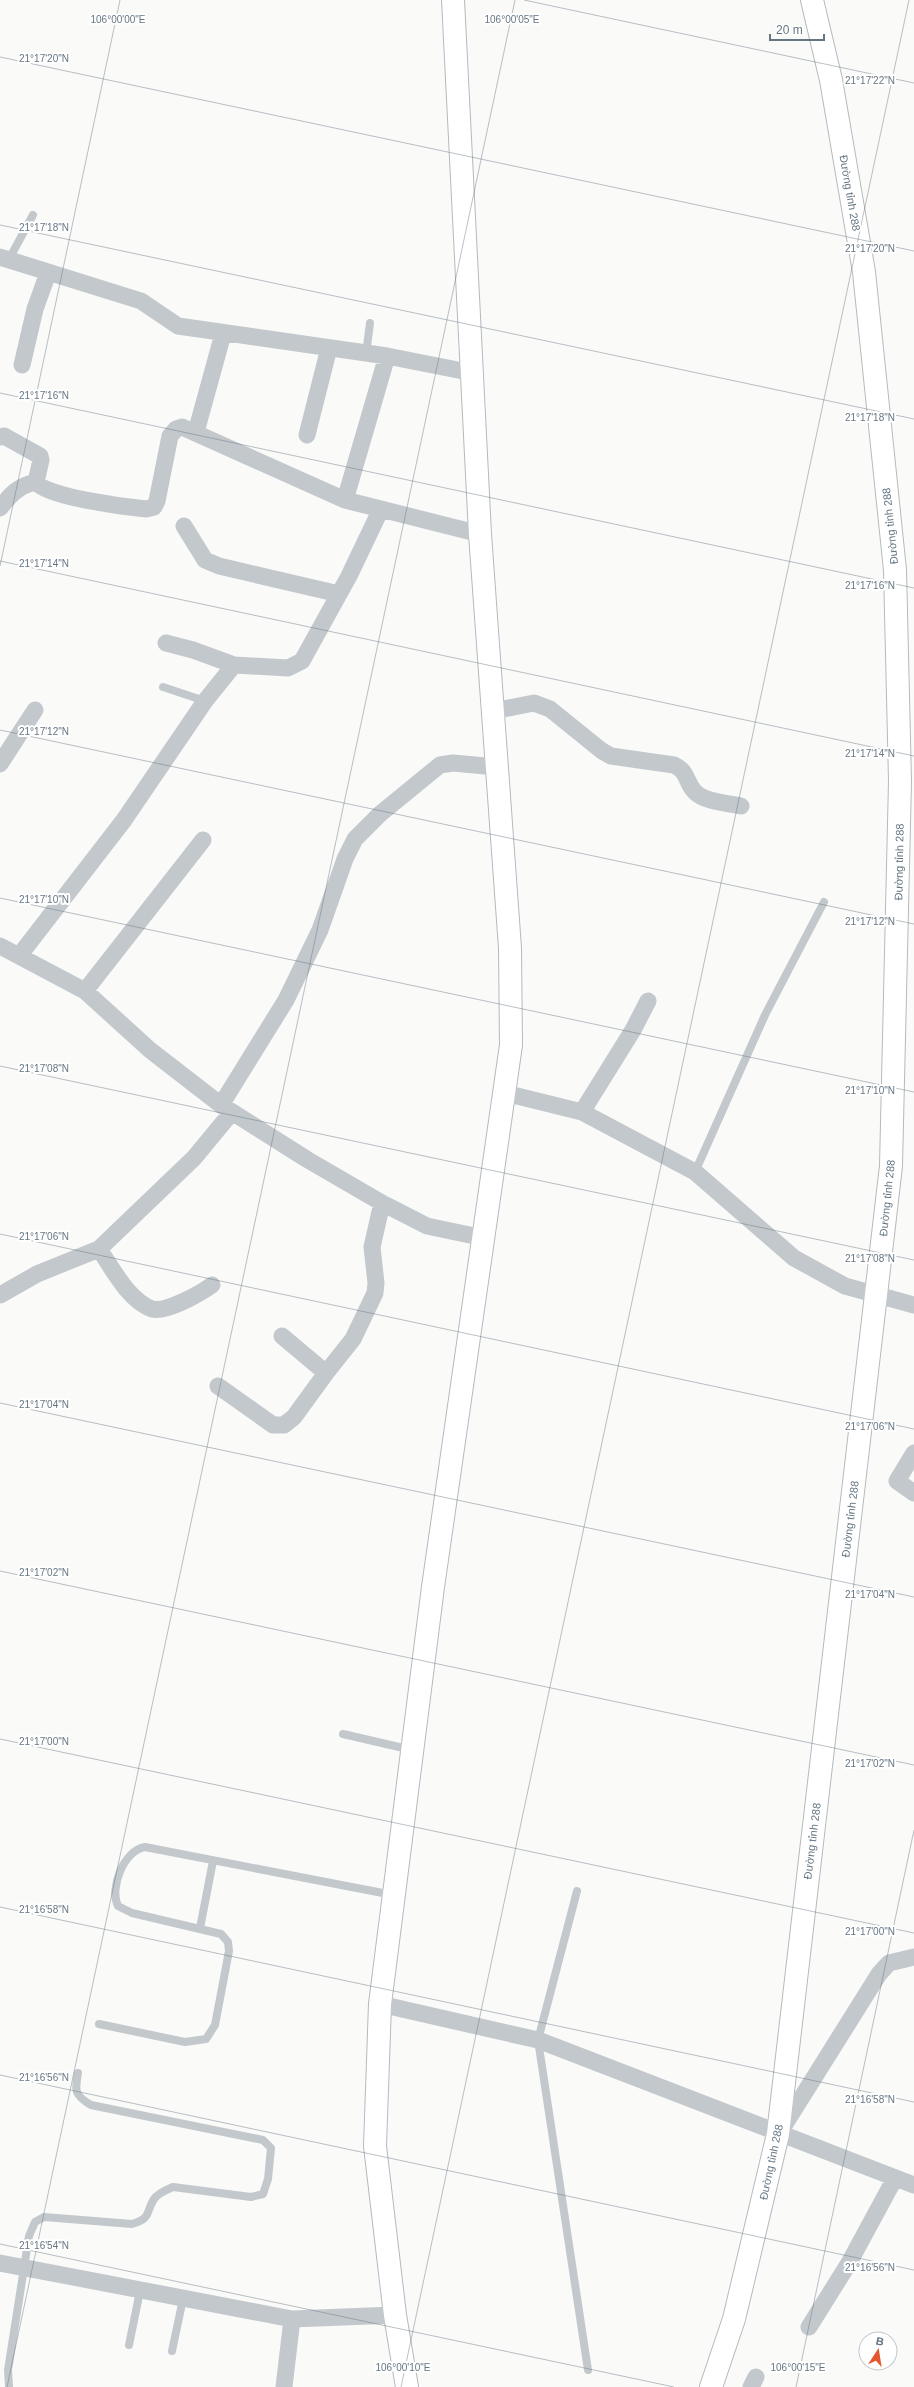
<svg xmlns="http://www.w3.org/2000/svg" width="914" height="2387" font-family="Helvetica,sans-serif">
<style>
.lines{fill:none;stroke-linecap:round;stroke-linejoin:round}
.secondary-casing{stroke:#b3babf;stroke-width:24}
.primary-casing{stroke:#b5babe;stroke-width:24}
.lane{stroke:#c3c8cc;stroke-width:8}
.street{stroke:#c3c8cc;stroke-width:17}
.secondary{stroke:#fff;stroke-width:22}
.primary{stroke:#fff;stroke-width:22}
.ticks{fill:none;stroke:#657683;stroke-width:1;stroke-opacity:0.45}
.labels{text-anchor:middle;stroke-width:4;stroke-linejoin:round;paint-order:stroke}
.street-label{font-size:11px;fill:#657683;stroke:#fff}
.ticks-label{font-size:10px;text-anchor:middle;fill:#657683;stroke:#fff;stroke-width:4;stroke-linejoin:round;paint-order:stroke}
</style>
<rect width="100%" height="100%" fill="#fafaf8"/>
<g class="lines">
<defs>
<path id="secondary" d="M407 2387 395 2315 375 2146 380 2004 433 1587 511 1045 510 948 480 534 453 0"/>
<path id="primary" d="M711 2387 734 2319 778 2134 891 1166 900 781 895 570 864 272 831 80 812 0"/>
</defs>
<use href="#secondary" class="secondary-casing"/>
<use href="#primary" class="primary-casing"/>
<path class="lane" d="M8 261 33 215
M366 354 370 323
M163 687 205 701
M695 1172 765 1015 824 902
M343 1734 412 1750
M577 1891 538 2040 588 2370
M200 1928 213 1861
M99 2024 185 2042 206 2039 215 2025 229 1951 228 1942 221 1934 132 1913 118 1906C109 1888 124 1850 145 1847L393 1895
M129 2345 140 2291
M172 2351 183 2299
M9 2387 8 2370 29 2236 35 2222 44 2217 132 2224C152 2218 145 2213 154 2199 158 2193 166 2190 173 2187L251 2197 263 2194 268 2179 271 2148 263 2140 91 2105C74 2095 75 2091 78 2073"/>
<path class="street" d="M0 257 141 301 178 326 387 356 473 373
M22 365 35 309 48 273
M196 432 223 334
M307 435 329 348
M0 437 4 436 40 456 41 460 36 482C46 497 126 507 146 509L154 507 157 501 170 436 176 429 182 427 345 500 480 534
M345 500 387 356
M0 508C11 494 18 486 36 482
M184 526 205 560 219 566 339 594
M166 643 193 650 234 665
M493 711 534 703 550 709 602 751 611 756 674 765C689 772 685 782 695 792 705 802 727 803 741 806
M0 764 35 710
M0 946 85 991 150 1050 221 1105 308 1160 382 1203 427 1226 484 1238
M19 956 124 820 205 701 234 665 288 668 302 661 349 576 380 511
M85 991 203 840
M505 1093 582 1112 695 1172 794 1258 845 1286 914 1305
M221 1105 286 1000 320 930 345 859 355 839 380 814 440 765 453 763 496 767
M582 1112 633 1030 648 1001
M99 1249C113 1269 128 1300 152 1309 166 1313 201 1293 212 1285
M0 1295 37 1274 99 1249 194 1158 232 1112
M282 1336 326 1373
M218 1386 273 1425H284L294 1417 326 1373 353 1339 375 1293 376 1283 372 1247 382 1203
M914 1453 897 1481 914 1493
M380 2004 538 2040 914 2185
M780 2132 879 1974 889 1963 914 1957
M0 2263 292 2319 395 2315
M809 2327 849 2263 895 2178
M284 2387 292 2319
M751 2387 756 2377"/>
<use href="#secondary" class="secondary"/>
<use href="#primary" class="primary"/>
</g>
<path class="ticks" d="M524 0 914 83M0 57 914 251M0 225 914 419M0 393 914 588M0 561 914 756M0 566 120 0M0 730 914 924M0 898 914 1092M0 1066 914 1260M0 1234 914 1429M0 1403 914 1597M0 1571 914 1765M0 1739 914 1933M0 1907 914 2102M0 2075 914 2270M0 2244 674 2387M7 2387 515 0M401 2387 909 0M796 2387 914 1830"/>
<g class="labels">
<g class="street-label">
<text transform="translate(850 193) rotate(80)" y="4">Đường tỉnh 288</text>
<text transform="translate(890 526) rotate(-96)" y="4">Đường tỉnh 288</text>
<text transform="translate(899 862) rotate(-89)" y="4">Đường tỉnh 288</text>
<text transform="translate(887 1198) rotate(-84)" y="4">Đường tỉnh 288</text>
<text transform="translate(850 1519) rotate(-83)" y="4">Đường tỉnh 288</text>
<text transform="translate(812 1841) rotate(-83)" y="4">Đường tỉnh 288</text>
<text transform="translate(771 2162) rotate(-78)" y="4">Đường tỉnh 288</text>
</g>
</g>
<g class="ticks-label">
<text x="118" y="23">106°00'00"E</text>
<text x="512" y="23">106°00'05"E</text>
<text x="44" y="62">21°17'20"N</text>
<text x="870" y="84">21°17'22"N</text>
<text x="44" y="231">21°17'18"N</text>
<text x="870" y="252">21°17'20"N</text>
<text x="44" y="399">21°17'16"N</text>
<text x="870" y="421">21°17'18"N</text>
<text x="44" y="567">21°17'14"N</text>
<text x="870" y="589">21°17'16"N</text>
<text x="44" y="735">21°17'12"N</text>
<text x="870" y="757">21°17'14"N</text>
<text x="44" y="903">21°17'10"N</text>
<text x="870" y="925">21°17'12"N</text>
<text x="44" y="1072">21°17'08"N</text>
<text x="870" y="1094">21°17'10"N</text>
<text x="44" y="1240">21°17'06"N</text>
<text x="870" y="1262">21°17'08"N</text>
<text x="44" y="1408">21°17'04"N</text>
<text x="870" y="1430">21°17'06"N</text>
<text x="44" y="1576">21°17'02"N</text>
<text x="870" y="1598">21°17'04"N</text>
<text x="44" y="1745">21°17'00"N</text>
<text x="870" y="1767">21°17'02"N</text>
<text x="44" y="1913">21°16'58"N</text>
<text x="870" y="1935">21°17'00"N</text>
<text x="44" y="2081">21°16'56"N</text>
<text x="870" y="2103">21°16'58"N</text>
<text x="44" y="2249">21°16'54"N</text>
<text x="870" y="2271">21°16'56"N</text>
<text x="403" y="2371">106°00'10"E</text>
<text x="798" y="2371">106°00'15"E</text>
</g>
<g transform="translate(878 2351) rotate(12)"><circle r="19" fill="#ffffff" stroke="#c1c8cd"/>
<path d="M0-3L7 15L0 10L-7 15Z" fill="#e4572e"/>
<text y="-6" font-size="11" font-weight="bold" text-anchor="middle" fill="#657683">B</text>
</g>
<path d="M770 34v6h54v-6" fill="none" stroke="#657683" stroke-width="2"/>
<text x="776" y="34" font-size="12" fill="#657683" stroke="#ffffff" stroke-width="3" paint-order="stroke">20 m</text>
</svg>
